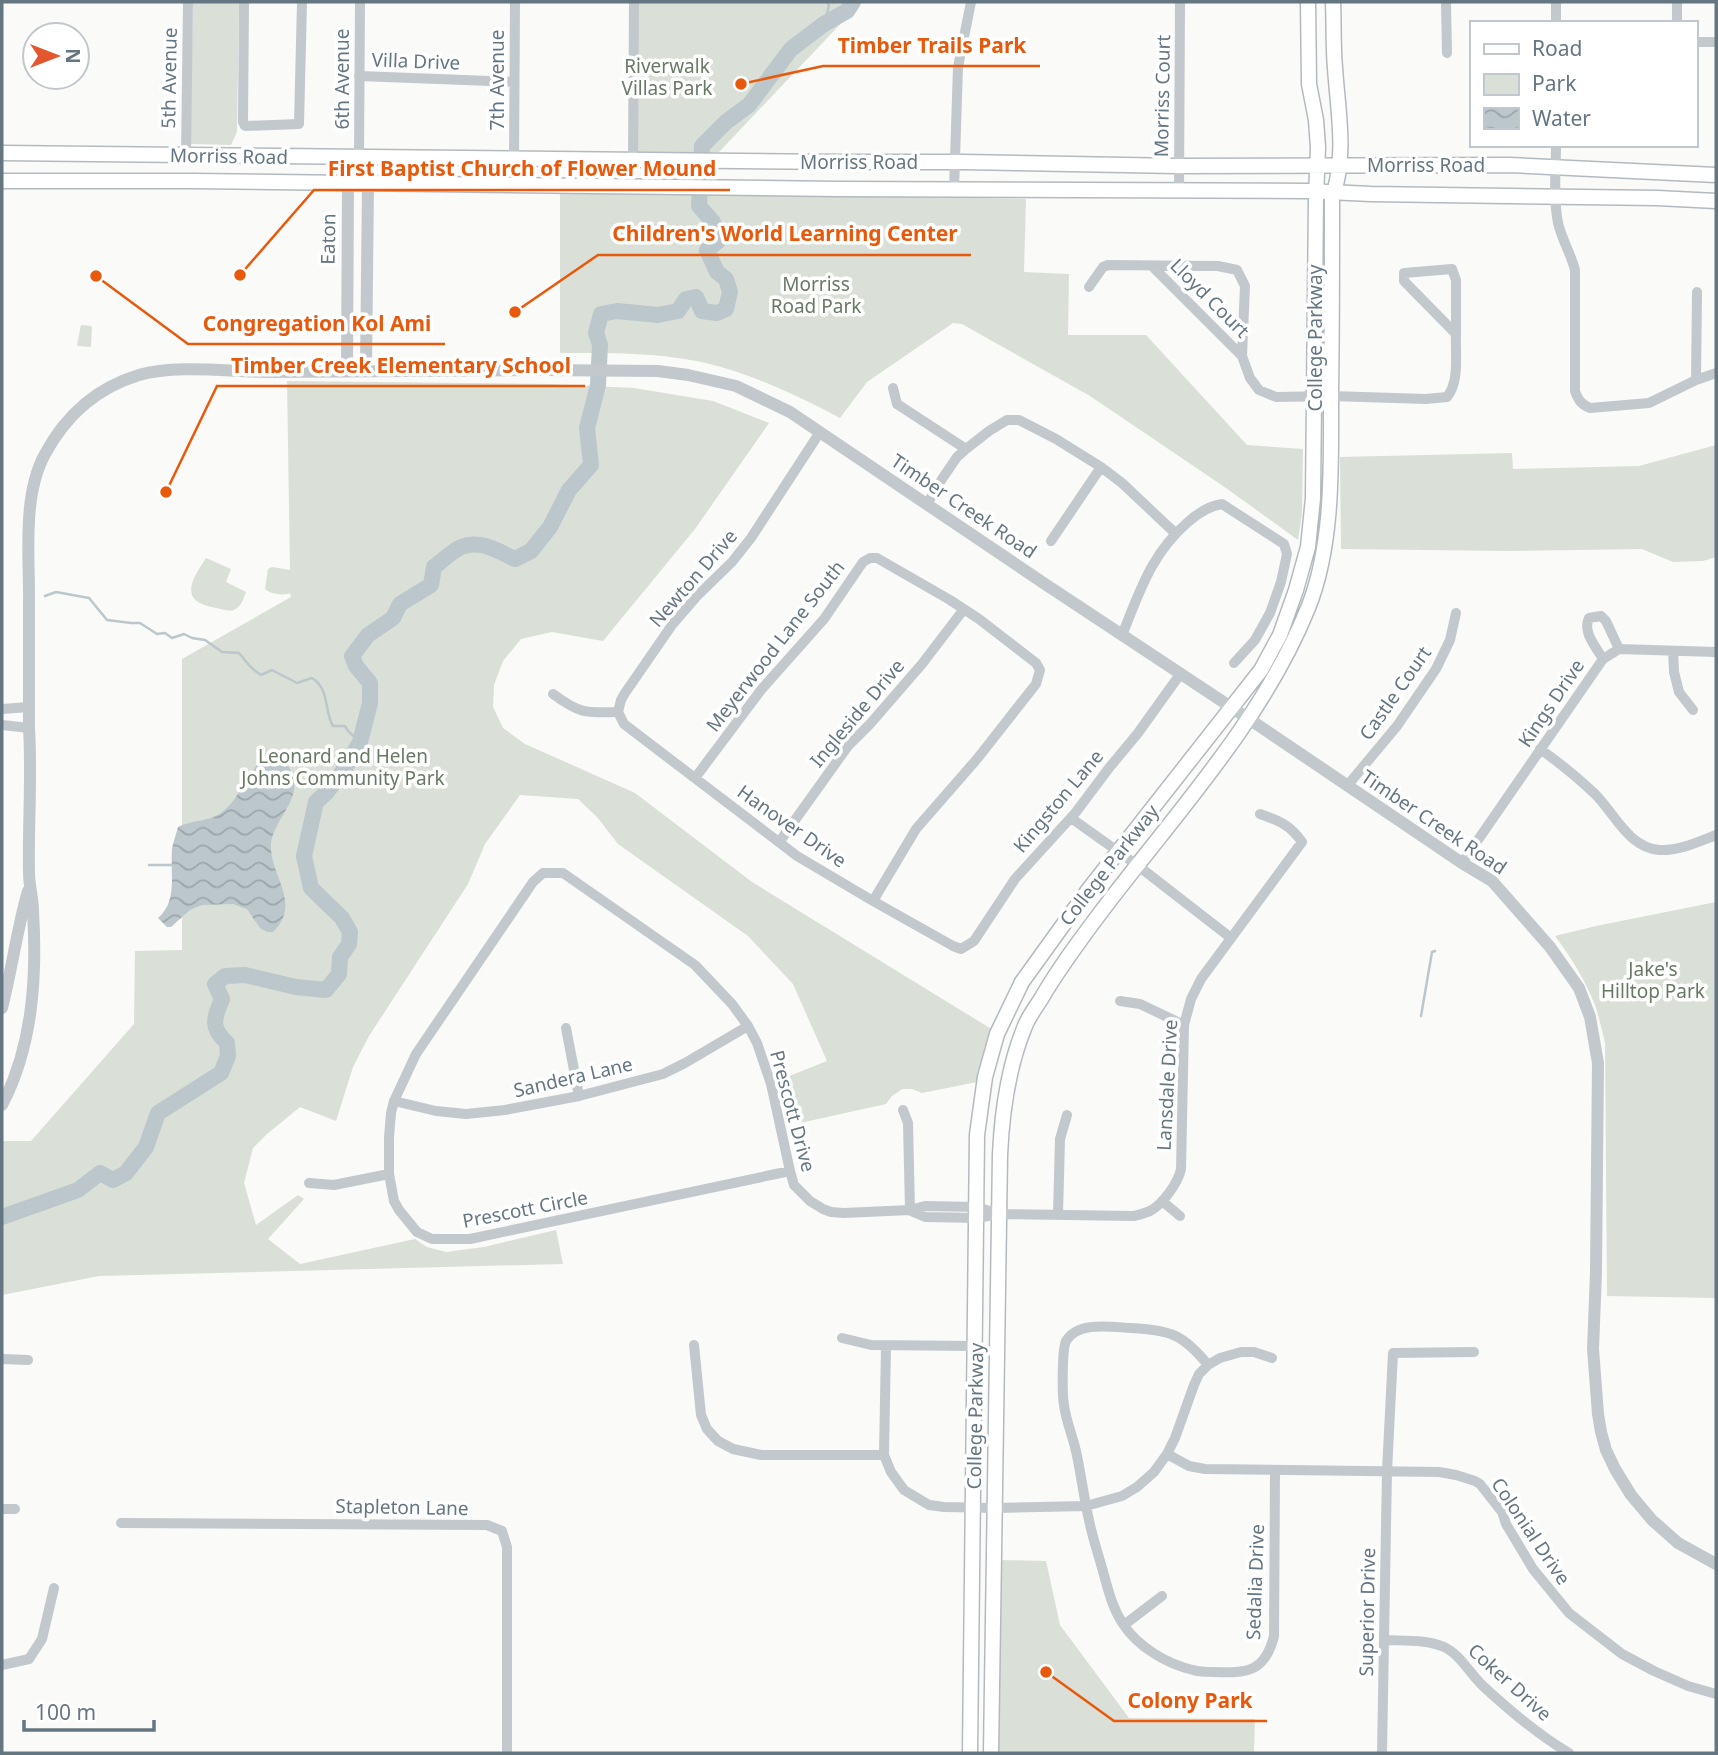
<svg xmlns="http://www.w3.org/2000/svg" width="1718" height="1755" font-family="'Noto Sans',sans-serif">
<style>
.park{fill:#dadfd7}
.water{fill:url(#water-waves)}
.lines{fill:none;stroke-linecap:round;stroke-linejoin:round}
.stream{stroke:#bbc7cb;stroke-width:2.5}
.river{stroke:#bbc7cb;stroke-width:16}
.secondary-casing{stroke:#b3babf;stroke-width:17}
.minor{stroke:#c3c8cc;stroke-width:10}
.tertiary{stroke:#c3c8cc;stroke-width:12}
.secondary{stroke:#fff;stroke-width:14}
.labels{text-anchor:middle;stroke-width:7;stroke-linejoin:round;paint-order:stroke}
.street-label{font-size:19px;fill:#657683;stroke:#fff}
.park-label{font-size:19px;fill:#687a64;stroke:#fff}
.leader{fill:none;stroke:#e8590c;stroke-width:2.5}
.callout-dot{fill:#e8590c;stroke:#fff;stroke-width:2.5}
.callout-label{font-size:21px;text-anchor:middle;font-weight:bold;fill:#e8590c;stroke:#fff;stroke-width:7;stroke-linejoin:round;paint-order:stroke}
</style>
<defs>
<pattern id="water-waves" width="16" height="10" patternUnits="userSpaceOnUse" patternTransform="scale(1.75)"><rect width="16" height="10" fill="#bbc7cb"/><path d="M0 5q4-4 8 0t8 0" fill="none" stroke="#9ca6aa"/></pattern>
</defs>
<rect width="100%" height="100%" fill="#fafaf8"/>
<path class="park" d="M193 2H239L237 132 231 145 190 144Z
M637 2H860L849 15 719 152 637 153Z
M560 191 1026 199 1024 272 1069 274 1068 335H1146L1247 445 1303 449 1302 513 1298 540 1226 488 1090 396 962 324 953 323 867 382 840 418C802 398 763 379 721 367 669 352 614 353 560 353Z
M81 325 91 326 92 327 91 346 90 347 78 346 77 345Z
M287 381 550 384 634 388 713 401 769 423 695 529 603 641 552 632 521 639 503 661 494 685 493 707 503 728 525 744 635 793 752 882 993 1030 982 1058 977 1082 922 1093 912 1089H902L892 1096 886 1104 800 1123 787 1077 827 1061 793 984 748 936 618 844 597 817 578 799 520 795 485 844 468 884 369 1036 353 1067 336 1121 300 1107 267 1134 253 1148 244 1183 256 1225 298 1195 304 1199 268 1239 300 1264 415 1239 427 1247 446 1252 484 1247 556 1230 563 1264 99 1276 2 1295V1141H31L134 1024 135 951 182 950V659L291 597 290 593C284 596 270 594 265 589L268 569 272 567 290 570Z
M1716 445V557L1703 561 1673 562 1642 549 1510 551 1341 549 1340 457 1512 453 1513 469 1639 466Z
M206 558 231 569 226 582 246 592C244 598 241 607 234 610 228 612 218 608 212 607 177 600 194 577 206 558Z
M1716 902V1298L1607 1296 1605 1043C1602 1030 1599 1017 1595 1005 1585 980 1571 957 1555 936L1596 926Z
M1001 1560 1046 1561 1060 1625 1129 1718 1255 1719 1254 1753H997Z"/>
<path class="water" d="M267 756C279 758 287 761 292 773 303 799 273 820 271 844 269 875 303 903 273 932H267L260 928 247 909 233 904 202 905 190 910 171 927H167L158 918C178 901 170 873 172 849 173 842 176 835 178 827 190 820 209 822 221 813 241 798 247 770 267 756Z"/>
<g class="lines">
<path class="stream" d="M824 24 829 6 827 2
M45 596 56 592 89 598 107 620 131 623H140L157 634 165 633 172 638 184 634 192 638 205 640 222 652 239 653C248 663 249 668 261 675L272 670 297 683 312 678C330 689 324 712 333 726H345L348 731 360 742
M149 865H172
M1421 1016 1432 952 1435 951"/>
<path class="river" d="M2 1217 78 1190 100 1173 113 1180 126 1173 146 1147 158 1113 221 1073 228 1056 227 1043C210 1027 214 1019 222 999L215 984 225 976 245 975 296 987 326 990 339 974 340 957 349 944 350 932 342 918 311 888 304 856 316 802 327 792 345 768 360 742 370 703V683L356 666 352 656 368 635 393 618 400 604 431 585 434 567C442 561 452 551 461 547 480 539 498 551 515 559L531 551 550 527 569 490 591 465 587 428 598 385 600 345 596 333 601 314 617 311 658 315 678 311 686 299 696 297 702 311 717 313 726 309 730 292 726 279 717 272 707 250 719 240 713 222 699 206 702 146 726 122 749 105 791 49 824 24 847 11 853 2"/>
<defs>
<path id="secondary" d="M2 153 843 162H962L1178 166 1510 165 1716 175
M2 181H193L838 189 1308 191 1371 194 1657 198 1716 201
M970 1753 977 1135 985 1077 997 1034 1022 982 1089 889 1261 670 1280 635 1296 590 1308 547 1313 498 1316 198 1318 147 1316 120 1309 84 1308 2
M991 1753 1000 1155C1002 1110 1008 1067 1025 1026 1029 1016 1036 1007 1041 999 1059 968 1080 940 1101 912 1174 815 1262 722 1308 608 1334 544 1331 462 1331 394 1332 329 1332 264 1332 199 1347 156 1338 112 1335 68 1333 46 1334 24 1333 2"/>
</defs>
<use href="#secondary" class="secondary-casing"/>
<path class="minor" d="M244 2 243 122 245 126 299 124 302 2
M1446 2 1447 53
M1556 2V23
M1677 2V23
M1695 42H1716
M359 76 514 82
M1556 145C1556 170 1553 198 1558 223 1562 240 1571 254 1575 270V391C1578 400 1581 404 1590 408L1649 403 1696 380 1716 373
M186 156 188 2
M359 157 360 2
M514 159 515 2
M633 160 634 2
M954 189 958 67 971 2
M1179 190 1180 2
M1152 266 1242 356
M1452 269 1456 280V334L1404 281V273Z
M1089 287 1103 267 1108 265 1218 266 1237 270 1245 286 1242 356 1250 378 1259 390 1276 397 1331 396 1426 399 1447 397C1460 381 1455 354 1456 334
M1696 380 1697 292
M893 388 897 404 966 449
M927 504 942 479 957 457 966 449 989 431 1007 420H1019L1056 439 1101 467 1122 483 1175 533
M1051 541 1101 467
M1122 635C1140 591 1151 554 1188 522 1198 513 1209 506 1222 504L1284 544 1287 554 1281 582 1270 613 1255 640 1234 663
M1673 651 1674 672 1679 692 1693 710
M1603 659C1596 647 1582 632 1589 618L1601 616 1606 621 1619 649
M553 694C580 714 586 713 618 712
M2 709 29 707
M618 712 624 724 797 856 873 901 953 946 961 949 974 941 1015 879 1076 812 1109 768 1138 733 1181 673
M618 712 621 700 625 693 672 625 697 596 732 562 751 538 820 432
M2 725 29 728
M1540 749C1560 763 1578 778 1595 794 1615 814 1628 847 1659 850 1679 851 1698 842 1716 835
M695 778 761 690 824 619 863 562 870 558H877L950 600 979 619 1036 663 1040 670 1036 684 977 759 916 829 873 901
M1347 786 1397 726 1436 669 1450 640 1456 613
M1071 818 1137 865 1231 938
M780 841 848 746 870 724 922 664 964 609
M1462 863 1603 659 1619 649 1716 652
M1120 1001 1140 1004 1184 1025
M566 1028 579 1096
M394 1101 436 1111 466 1114 505 1110 579 1096 663 1074 685 1063 748 1026
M903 1110 908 1123 910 1210
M790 1171 470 1239H432L417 1232 399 1210 394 1201 389 1174V1137L391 1113 394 1101 416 1054 533 882 543 873H563L695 965 732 1004 748 1026 757 1043 771 1084 790 1171 794 1185 810 1201 823 1209 831 1212 844 1213 910 1210 925 1206 977 1207 999 1214
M309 1183 334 1185 389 1174
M1162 1201 1180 1216
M911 1211 925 1217 977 1218 999 1214 1134 1216C1139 1215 1145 1213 1150 1211 1163 1204 1178 1183 1181 1169L1184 1025 1191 999 1201 979 1302 842C1290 825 1280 821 1260 814
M1058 1214 1060 1139 1067 1115
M842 1338 871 1345 975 1346
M694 1345 701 1415 707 1429 718 1441 733 1449 761 1455H884
M886 1346 884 1455 891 1472 904 1490 929 1505 944 1507 996 1508 1086 1506 1122 1496 1137 1487 1154 1472 1167 1454 1175 1438 1194 1385 1199 1374 1208 1365 1220 1358 1241 1352H1254L1272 1358
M2 1359 28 1360
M1208 1365C1183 1334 1170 1330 1131 1328 1111 1327 1078 1321 1066 1341 1062 1349 1062 1394 1064 1405 1066 1422 1074 1439 1077 1456 1082 1480 1085 1505 1091 1529 1095 1545 1100 1560 1104 1575 1109 1593 1113 1609 1123 1624 1138 1647 1167 1664 1193 1670 1199 1672 1207 1672 1214 1672 1246 1673 1265 1673 1274 1636L1275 1470
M1167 1454 1189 1466 1205 1469 1439 1472 1456 1475 1475 1481 1480 1484 1502 1512 1506 1524 1533 1569 1569 1613 1622 1654 1654 1671 1688 1686 1716 1694
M2 1509H15
M121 1523 487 1525 502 1531 507 1547V1753
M1124 1625 1162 1596
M1384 1640C1403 1641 1426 1639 1444 1647 1460 1654 1470 1674 1483 1686 1509 1710 1538 1735 1569 1753
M2 1665 29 1659 42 1639 54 1588
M1382 1753 1387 1471 1393 1353 1474 1352"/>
<path class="tertiary" d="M359 157 368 184 366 370
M347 371 348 184 359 157
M2 1008C12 969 17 929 28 891
M2 1105C33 1046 37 976 33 911 33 898 29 886 29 873 28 825 32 776 29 728 29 684 29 639 29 595 29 552 23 494 45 454 66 415 96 388 139 375 177 364 231 372 271 372 361 371 451 370 541 370 580 370 619 371 658 371L688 375 736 386 790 412 1045 584 1249 719 1462 863 1492 881 1550 947 1579 988 1590 1017 1598 1063 1596 1273 1593 1349 1598 1414 1601 1432 1606 1450 1615 1469 1631 1495 1652 1520 1678 1543 1716 1564"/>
<use href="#secondary" class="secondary"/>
</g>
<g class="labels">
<g class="street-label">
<text transform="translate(416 61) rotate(2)" y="7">Villa Drive</text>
<text transform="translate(169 78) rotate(-89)" y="7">5th Avenue</text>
<text transform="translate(342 79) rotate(-90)" y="7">6th Avenue</text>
<text transform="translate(497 80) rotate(-90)" y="7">7th Avenue</text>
<text transform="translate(1162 96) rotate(-89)" y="7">Morriss Court</text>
<text transform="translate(229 156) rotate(1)" y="7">Morriss Road</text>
<text x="859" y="169">Morriss Road</text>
<text x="1426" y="172">Morriss Road</text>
<text transform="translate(328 239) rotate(-89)" y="7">Eaton</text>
<text transform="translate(1210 298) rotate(45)" y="7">Lloyd Court</text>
<text transform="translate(1315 338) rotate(-90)" y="7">College Parkway</text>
<text transform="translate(964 506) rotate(34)" y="7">Timber Creek Road</text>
<text transform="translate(693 578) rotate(-49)" y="7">Newton Drive</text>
<text transform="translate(775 646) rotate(-52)" y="7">Meyerwood Lane South</text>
<text transform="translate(1395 693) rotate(-55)" y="7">Castle Court</text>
<text transform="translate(1551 703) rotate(-56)" y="7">Kings Drive</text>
<text transform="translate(857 713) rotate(-50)" y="7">Ingleside Drive</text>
<text transform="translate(1058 801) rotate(-50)" y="7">Kingston Lane</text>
<text transform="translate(1434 822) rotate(34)" y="7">Timber Creek Road</text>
<text transform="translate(792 826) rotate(35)" y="7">Hanover Drive</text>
<text transform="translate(1109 865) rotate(-52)" y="7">College Parkway</text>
<text transform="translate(573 1077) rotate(-13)" y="7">Sandera Lane</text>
<text transform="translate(1167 1085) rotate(-87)" y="7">Lansdale Drive</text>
<text transform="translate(793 1111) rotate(75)" y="7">Prescott Drive</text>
<text transform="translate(525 1209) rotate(-11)" y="7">Prescott Circle</text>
<text transform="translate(975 1416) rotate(-89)" y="7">College Parkway</text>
<text transform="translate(402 1507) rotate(1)" y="7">Stapleton Lane</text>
<text transform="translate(1531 1531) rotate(56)" y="7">Colonial Drive</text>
<text transform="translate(1255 1582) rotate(-88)" y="7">Sedalia Drive</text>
<text transform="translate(1367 1612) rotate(-89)" y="7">Superior Drive</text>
<text transform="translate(1510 1682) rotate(42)" y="7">Coker Drive</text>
</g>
<g class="park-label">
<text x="667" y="73">Riverwalk<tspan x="667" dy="22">Villas Park</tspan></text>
<text x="816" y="291">Morriss<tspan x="816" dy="22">Road Park</tspan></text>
<text x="343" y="763">Leonard and Helen<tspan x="343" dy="22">Johns Community Park</tspan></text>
<text x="1653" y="976">Jake's<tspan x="1653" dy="22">Hilltop Park</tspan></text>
</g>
</g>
<path class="leader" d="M741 84L823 66H1040M240 275L314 190H730M515 312L598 255H971M96 276L188 344H445M166 492L217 386H585M1046 1672L1114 1721H1267"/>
<g class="callout-dot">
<circle cx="741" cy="84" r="7"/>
<circle cx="240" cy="275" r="7"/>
<circle cx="515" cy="312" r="7"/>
<circle cx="96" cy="276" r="7"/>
<circle cx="166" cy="492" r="7"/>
<circle cx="1046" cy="1672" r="7"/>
</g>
<g class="callout-label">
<text x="932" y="53">Timber Trails Park</text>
<text x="522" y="176">First Baptist Church of Flower Mound</text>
<text x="785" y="241">Children's World Learning Center</text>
<text x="317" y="331">Congregation Kol Ami</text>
<text x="401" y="373">Timber Creek Elementary School</text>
<text x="1190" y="1708">Colony Park</text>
</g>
<rect width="1718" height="1755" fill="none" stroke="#657683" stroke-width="7"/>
<rect x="1470" y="21" width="228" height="126" fill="#ffffff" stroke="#c1c8cd" stroke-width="2"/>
<rect x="1484" y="44" width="35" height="10" fill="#ffffff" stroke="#c1c8cd" stroke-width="2"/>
<text x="1532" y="56" font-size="21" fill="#657683">Road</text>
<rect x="1484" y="74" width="35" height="21" fill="#dadfd7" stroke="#c1c8cd" stroke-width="2"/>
<text x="1532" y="91" font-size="21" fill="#657683">Park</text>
<rect x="1484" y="108" width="35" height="21" fill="url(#water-waves)" stroke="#c1c8cd" stroke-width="2"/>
<text x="1532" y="126" font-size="21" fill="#657683">Water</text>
<g transform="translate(56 56) rotate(90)"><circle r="33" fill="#ffffff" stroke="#c1c8cd" stroke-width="2"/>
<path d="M0-5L12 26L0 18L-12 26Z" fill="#e4572e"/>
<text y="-10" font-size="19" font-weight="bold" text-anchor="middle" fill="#657683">N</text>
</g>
<path d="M24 1720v10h130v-10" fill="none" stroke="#657683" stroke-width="3.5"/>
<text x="35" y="1720" font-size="21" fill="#657683" stroke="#ffffff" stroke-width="5" paint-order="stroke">100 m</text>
</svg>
